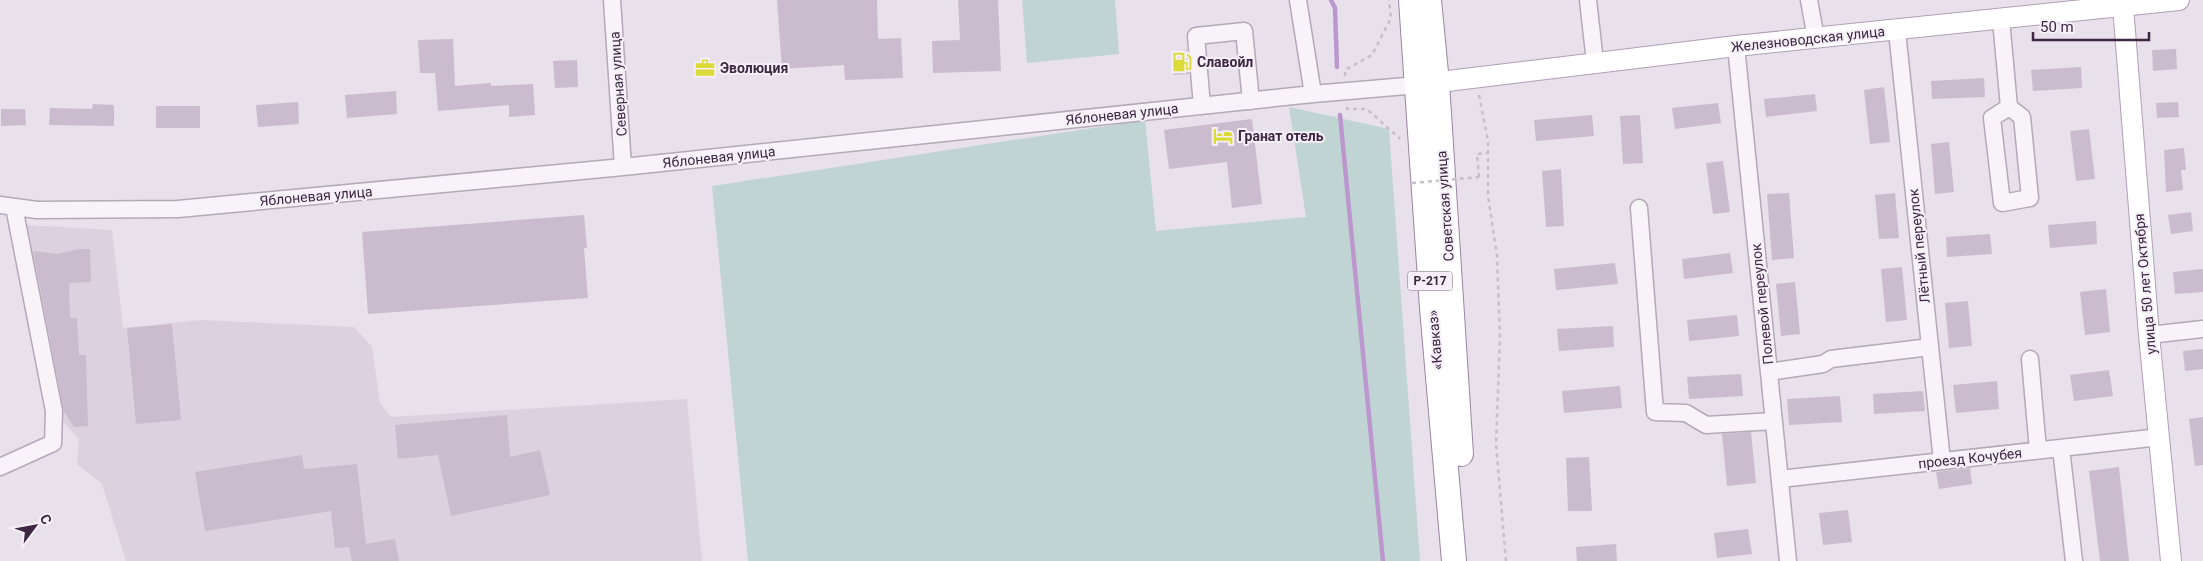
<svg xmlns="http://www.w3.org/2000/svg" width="2203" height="561" font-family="Roboto,sans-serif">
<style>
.built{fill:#dcd1df}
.green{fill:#c0d5d3}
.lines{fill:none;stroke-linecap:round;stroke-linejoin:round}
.stream{stroke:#bb97ce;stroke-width:4.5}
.building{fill:#cabcce}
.minor-casing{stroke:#b5a8b8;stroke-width:19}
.major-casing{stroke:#b19eb7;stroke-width:22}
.highway-casing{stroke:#9b86a2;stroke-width:26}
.path{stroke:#c7bec9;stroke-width:2.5;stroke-dasharray:4 4;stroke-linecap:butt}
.minor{stroke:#f7f3f8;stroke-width:16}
.major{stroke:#fff;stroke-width:20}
.highway{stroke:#fff;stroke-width:24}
.path-bridge{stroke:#c7bec9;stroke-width:2.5;stroke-dasharray:4 4;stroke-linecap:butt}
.labels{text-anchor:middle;stroke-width:4;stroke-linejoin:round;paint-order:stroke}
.shield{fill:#f5f0f7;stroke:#746379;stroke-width:1}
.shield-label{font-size:12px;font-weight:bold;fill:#3d2743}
.street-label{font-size:14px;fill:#3d2743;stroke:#f5f0f7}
.poi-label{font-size:14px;font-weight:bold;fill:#3d2743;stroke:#f5f0f7;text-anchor:start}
</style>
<rect width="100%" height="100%" fill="#e8e0ea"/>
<path class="built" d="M27 225 112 230 123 328 202 320 354 327 372 347 380 403 391 417 687 399 702 561H126L102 484 77 464 79 439 60 418 26 241Z"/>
<path class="green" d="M1022 0H1115L1119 54 1027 63Z
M1289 107 1389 129 1420 561H748L712 186 1145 120 1156 231 1306 217Z"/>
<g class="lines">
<path class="stream" d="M1331 0 1335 8 1337 67
M1340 115 1383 561"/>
</g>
<path class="building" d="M777 0H877L878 39 901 38 903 78 845 80 844 65 782 69Z
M958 0H998L1001 71 933 73 932 41 960 40Z
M453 39 455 86 491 83V86L533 84 535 115 509 117V105L438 111 435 73H420L418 40Z
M2176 49 2177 69 2153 71 2152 50Z
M1187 50 1189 74 1174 75 1172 52Z
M577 60 578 87 555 88 553 61Z
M2081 67 2082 88 2033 91 2031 70Z
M1984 78 1985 97 1932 99 1931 81Z
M1884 87 1890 142 1870 144 1864 90Z
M396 91 397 114 347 118 345 95Z
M1815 94 1817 111 1766 117 1764 99Z
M298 102 299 124 258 127 256 105Z
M2178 102 2179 117 2157 118 2156 103Z
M1718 103 1721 123 1675 129 1672 108Z
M93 104 114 105V126L49 125 50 108 92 109Z
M156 106H200V128H156Z
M1 109H25L26 125 1 126Z
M1592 115 1594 136 1536 141 1534 120Z
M1640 115 1643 163 1623 164 1620 116Z
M1252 119 1262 204 1232 208 1227 162 1169 169 1164 130Z
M2089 129 2095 179 2076 181 2070 131Z
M1949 142 1954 192 1935 194 1931 144Z
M2184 148 2186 170H2181L2183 190 2166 192 2164 150Z
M1723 161 1730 212 1713 214 1706 163Z
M1561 169 1564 226 1546 227 1542 171Z
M1789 193 1794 258 1772 260 1767 194Z
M1895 193 1899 238 1879 239 1875 195Z
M2191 212 2193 231 2171 234 2168 215Z
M584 215 587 248H584L588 298 368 314 362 232Z
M2096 221 2097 244 2050 248 2048 225Z
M1990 234 1992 254 1947 257 1946 237Z
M79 249H90L91 282 69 283 70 318H77L79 355H86L88 426 74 427 64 412 33 251 57 254Z
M1730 253 1733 273 1684 279 1682 259Z
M1615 263 1618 284 1556 290 1554 269Z
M1902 267 1907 320 1886 322 1881 269Z
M2203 269V292L2175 294 2173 272Z
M1795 282 1800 334 1781 336 1776 284Z
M2106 289 2110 332 2085 335 2080 292Z
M1968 301 1972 346 1949 348 1945 303Z
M1737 315 1739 336 1689 341 1687 320Z
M172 324 181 420 136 424 127 328Z
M1613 326 1614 347 1559 351 1557 329Z
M2203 349V369L2185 371 2183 351Z
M2109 370 2113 396 2074 401 2070 375Z
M1741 374 1743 396 1689 399 1687 377Z
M1997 381 1999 409 1956 413 1953 385Z
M1620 386 1622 408 1564 413 1562 391Z
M1923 391 1925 411 1874 414 1873 394Z
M1840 396 1842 422 1789 425 1787 399Z
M507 415 510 457 540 450 550 495 451 516 438 455 398 459 395 425Z
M2203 417V465L2195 466 2189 419Z
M1751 432 1756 483 1727 486 1722 434Z
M302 455 304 469 357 464 366 544 395 539 399 561H352L349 547 335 548 331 511 205 531 195 472Z
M1589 457 1592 511H1568L1566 458Z
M2119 467 2129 561H2100L2089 471Z
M1970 468 1972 484 1939 489 1936 472Z
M1848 510 1852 542 1823 545 1819 513Z
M1748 529 1752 554 1717 558 1714 533Z
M1616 544 1617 561H1577L1576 547Z"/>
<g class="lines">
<defs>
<path id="minor" d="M612 0 623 167
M1298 0 1313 94
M1588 0 1595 62
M1809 0 1816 39
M2001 20 2009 107 2022 117 2030 198 2002 203 1992 118 2009 107
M1897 31 1942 461
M1736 46 1788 561
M1202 106 1196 36 1244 31 1251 101
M0 205 37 210 178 209 623 167 1313 94 1418 85
M1639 208 1655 412 1686 413 1706 425 1774 421
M2149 335 2203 329
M2030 359 2038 450
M1769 372 1823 364 1831 359 1930 347
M2061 448 2074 561
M0 467 53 443 54 411 14 207
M1780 479 2160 437"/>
<path id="major" d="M2123 6 2149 335 2171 561
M1423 84 1736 46 2179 0"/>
<path id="highway" d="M1411 0 1432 308 1454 561
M1429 0 1437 83 1461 454"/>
</defs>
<use href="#minor" class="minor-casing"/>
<use href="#major" class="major-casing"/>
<use href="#highway" class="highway-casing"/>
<path class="path" d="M1345 76V70L1372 55 1391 18 1389 0
M1479 95 1488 141V195L1497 256 1500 338 1496 444 1506 561
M1347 107V109H1367L1400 139
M1479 177 1477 154 1488 153"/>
<use href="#minor" class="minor"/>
<use href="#major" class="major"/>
<use href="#highway" class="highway"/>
<path class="path-bridge" d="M1412 183 1479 177"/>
</g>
<defs>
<symbol id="fuel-bare" viewBox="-9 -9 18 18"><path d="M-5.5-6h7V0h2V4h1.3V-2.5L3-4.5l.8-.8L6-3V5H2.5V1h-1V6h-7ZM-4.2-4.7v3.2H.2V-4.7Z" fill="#dbda39" stroke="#f5f0f7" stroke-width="2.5" paint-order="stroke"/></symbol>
<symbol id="office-bare" viewBox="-9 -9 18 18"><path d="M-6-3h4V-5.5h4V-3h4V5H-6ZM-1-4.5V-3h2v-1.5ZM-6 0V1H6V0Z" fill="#dbda39" stroke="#f5f0f7" stroke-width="2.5" paint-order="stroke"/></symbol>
<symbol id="hotel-bare" viewBox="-9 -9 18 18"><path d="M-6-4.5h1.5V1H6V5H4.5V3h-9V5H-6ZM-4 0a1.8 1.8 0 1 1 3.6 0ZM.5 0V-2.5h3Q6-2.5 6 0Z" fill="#dbda39" stroke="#f5f0f7" stroke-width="2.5" paint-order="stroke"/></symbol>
</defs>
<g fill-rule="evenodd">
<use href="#fuel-bare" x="1168" y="48" width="28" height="28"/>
<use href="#office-bare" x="691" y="54" width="28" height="28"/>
<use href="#hotel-bare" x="1209" y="122" width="28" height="28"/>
</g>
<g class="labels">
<rect class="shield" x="1407.5" y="271.5" width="45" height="19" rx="4"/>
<g class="shield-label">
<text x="1430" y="285">Р-217</text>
</g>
<g class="street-label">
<text transform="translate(1808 39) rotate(-6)" y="5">Железноводская улица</text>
<text transform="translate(618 84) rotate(-94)" y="5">Северная улица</text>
<text transform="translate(1122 114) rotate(-6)" y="5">Яблоневая улица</text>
<text transform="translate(719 157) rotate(-6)" y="5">Яблоневая улица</text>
<text transform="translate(316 196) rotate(-5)" y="5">Яблоневая улица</text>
<text transform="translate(1445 206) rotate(-94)" y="5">Советская улица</text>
<text transform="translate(1919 246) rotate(-96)" y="5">Лётный переулок</text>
<text transform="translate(2145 284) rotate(-95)" y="5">улица 50 лет Октября</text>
<text transform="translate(1762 304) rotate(-96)" y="5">Полевой переулок</text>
<text transform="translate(1435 340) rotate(-95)" y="5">«Кавказ»</text>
<text transform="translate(1970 458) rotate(-6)" y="5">проезд Кочубея</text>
</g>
<g class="poi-label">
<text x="1197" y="67">Славойл</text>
<text x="720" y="73">Эволюция</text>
<text x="1238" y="141">Гранат отель</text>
</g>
</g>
<g transform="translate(35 526) rotate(58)" stroke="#f5f0f7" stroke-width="4" paint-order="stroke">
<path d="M0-4L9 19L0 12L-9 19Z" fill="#3d2743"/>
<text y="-8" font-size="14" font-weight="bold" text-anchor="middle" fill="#3d2743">С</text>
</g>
<path d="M2033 32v8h116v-8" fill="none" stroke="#3d2743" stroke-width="2.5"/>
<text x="2040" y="32" font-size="15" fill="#3d2743" stroke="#f5f0f7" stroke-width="4" paint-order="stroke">50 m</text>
</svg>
